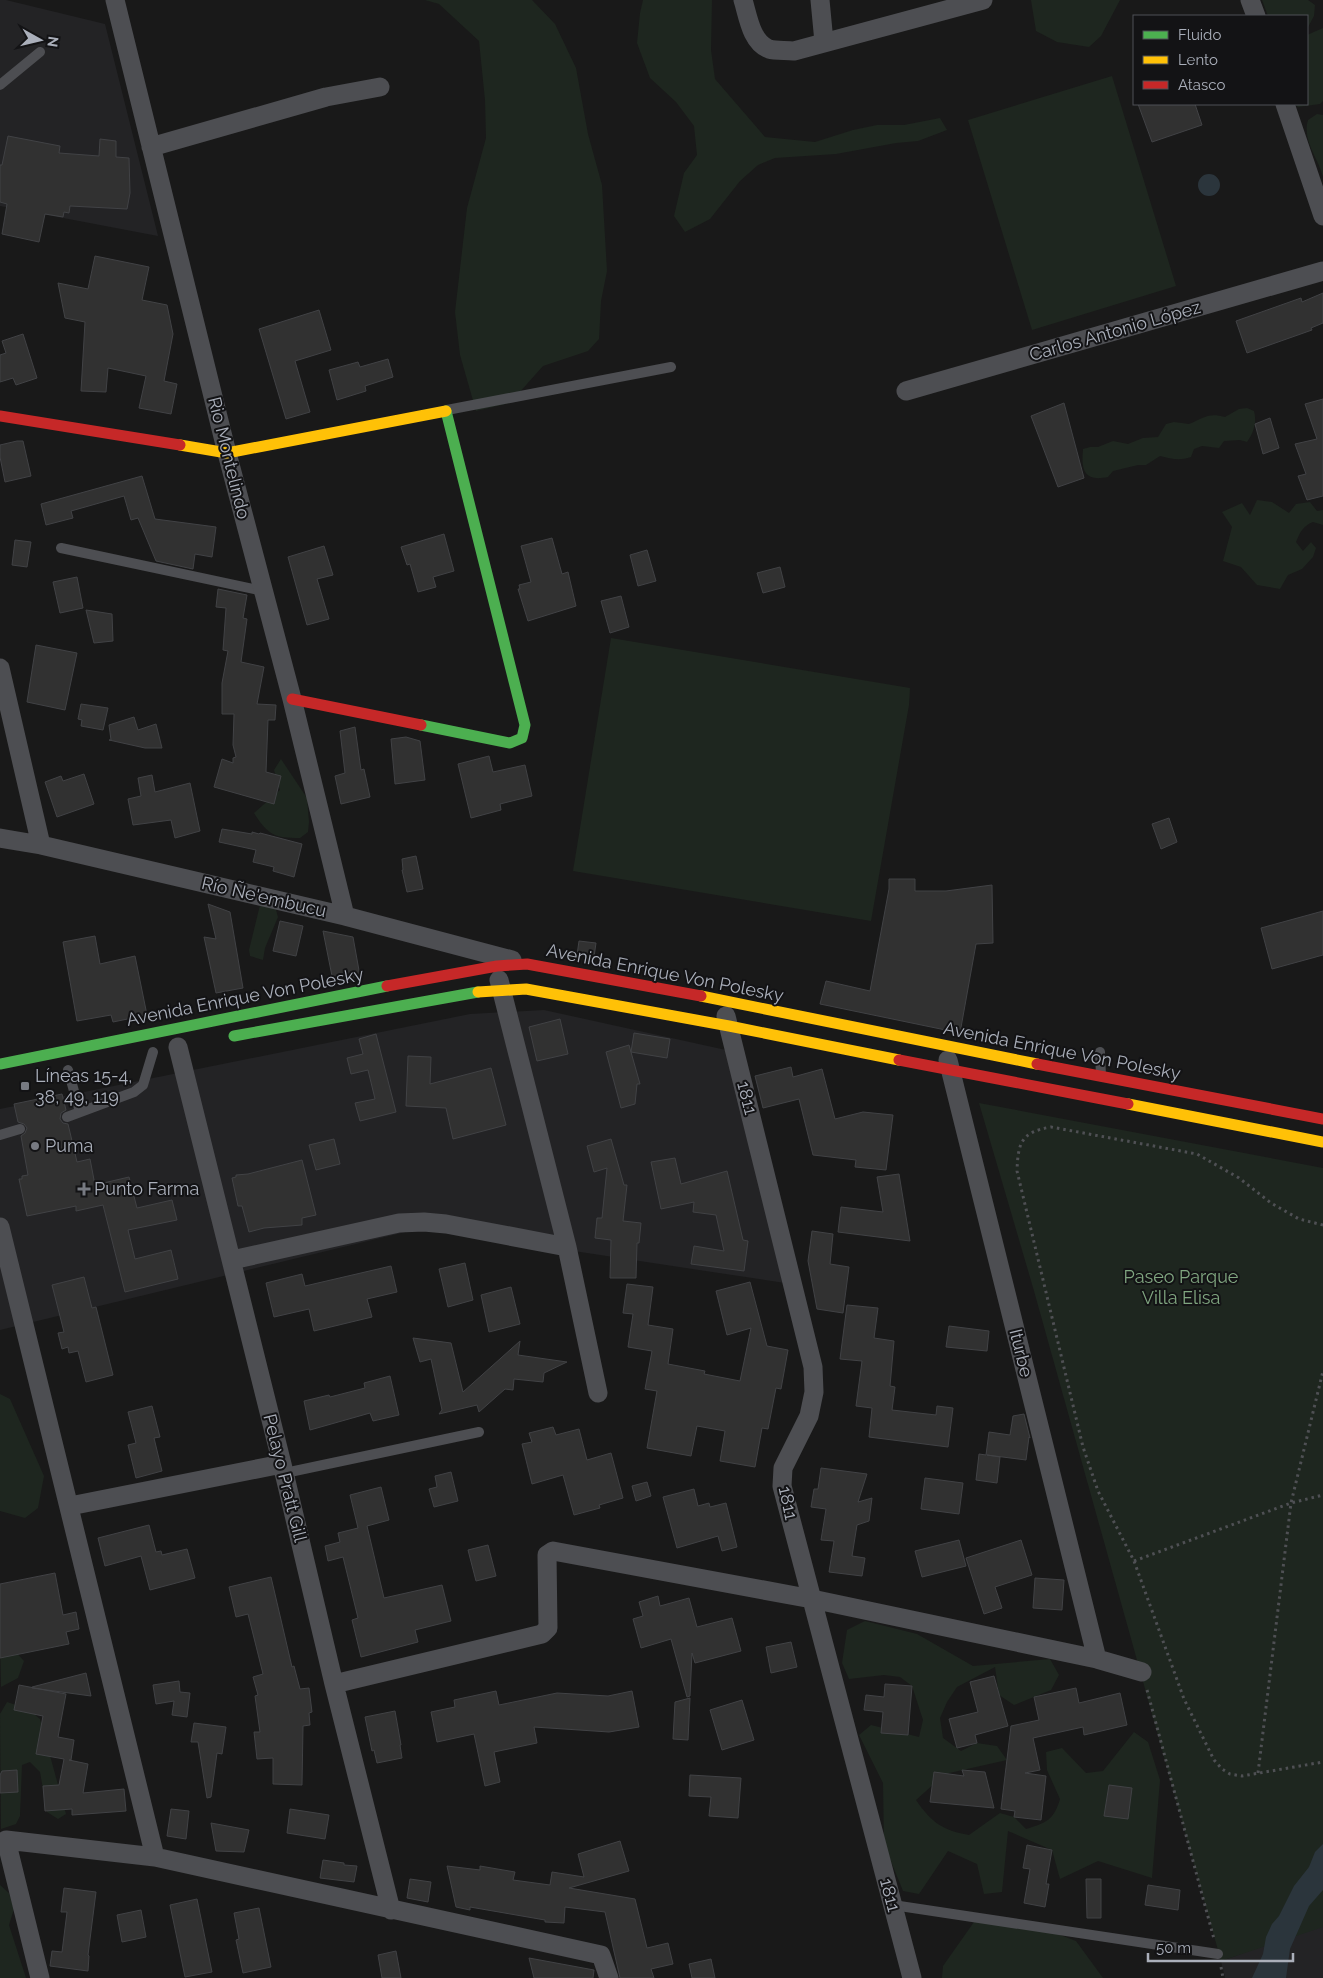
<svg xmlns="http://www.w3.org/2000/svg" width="1323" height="1978" font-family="Raleway,sans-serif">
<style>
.built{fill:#232325}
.green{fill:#1e261f}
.water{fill:#2b353c}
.building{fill:#313131;stroke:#414245}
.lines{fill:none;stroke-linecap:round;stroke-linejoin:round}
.path{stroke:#4f5054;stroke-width:3;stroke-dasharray:2.5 4;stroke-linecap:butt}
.lane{stroke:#4d4e52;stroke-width:10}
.street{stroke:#4d4e52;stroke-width:19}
.fast{stroke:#4caf50;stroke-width:11}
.slow{stroke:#ffc107;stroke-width:11}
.jam{stroke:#c62828;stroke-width:11}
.poi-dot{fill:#777a82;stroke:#131315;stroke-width:2}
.labels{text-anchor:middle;stroke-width:4;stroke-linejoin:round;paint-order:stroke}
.street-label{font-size:18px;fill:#aaafba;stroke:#131315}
.poi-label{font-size:18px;fill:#aaafba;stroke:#131315;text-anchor:start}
.park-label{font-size:18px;fill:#80a680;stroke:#131315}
</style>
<rect width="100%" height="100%" fill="#191919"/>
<path class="built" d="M0 0H6L105 24 158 236 0 206Z
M544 1010 726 1050 798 1285 422 1228 0 1330V1109L470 1014Z
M1323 1925V1978H1225L1221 1961Z"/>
<path class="green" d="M425 0H532L555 24 576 68 588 134 602 185 607 271 601 301 599 339 588 351 543 366 510 403 476 411 460 355 455 312 467 208 486 138 485 100 479 41 439 4Z
M643 0H712L711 50 715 79 765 137 815 142 853 130 877 125H904L940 118 947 130 918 141 896 143 836 154 775 158 758 165 740 181 710 219 685 232 674 216 684 173 697 155 694 126 676 102 650 78 637 43 640 13Z
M1031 0H1120L1101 36 1089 47 1057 42 1036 31Z
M1262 0H1308L1315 5 1314 16 1307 29V16H1268Z
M1323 28V101L1320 104 1298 107 1294 104H1307V35Z
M1112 76 1176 286 1032 330 968 120Z
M1317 114 1323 115V177C1318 157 1302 141 1308 120Z
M1247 408 1254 411C1257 422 1254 432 1247 442L1240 440 1224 441 1219 448 1202 446 1194 449 1191 457C1179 461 1172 459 1160 456L1146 465H1138L1113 471 1108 477C1084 482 1081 470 1083 449L1090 447H1098L1113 441 1128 444 1143 438 1158 437 1166 424 1174 422 1189 424C1204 418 1208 412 1225 417L1239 409Z
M1257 500 1272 502 1289 513 1296 504 1310 502 1317 511 1323 510V525L1313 522C1303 526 1300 532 1296 542L1303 551 1311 542 1316 548 1313 557 1302 569 1288 575 1280 589 1257 585 1241 567 1223 561 1232 527 1222 512 1242 503 1250 515Z
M611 638 910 688 909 705 871 921 573 871Z
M281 759 307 798 309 822 308 832 300 838C274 838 268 835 254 813L280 790 274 770Z
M261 901 274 903 278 917 265 948 263 960 250 956 249 950Z
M979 1103 1323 1168V1927L1221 1961 1034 1291Z
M0 1394 10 1399 44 1476 38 1508 25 1518 0 1511Z
M865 1621 917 1634 973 1666 1050 1659 1059 1675 1051 1690 1014 1705 999 1695 995 1667 957 1687 947 1702 940 1718 943 1738 961 1751 977 1743 997 1746 1007 1760 945 1774 916 1800C932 1823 942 1830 969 1835L1000 1813 1014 1817 1026 1829C1046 1823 1054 1820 1060 1799L1047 1770 1046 1752 1062 1748 1086 1773 1103 1771 1134 1732 1148 1742 1160 1780 1152 1878 1098 1861 1060 1879 1052 1850 1008 1831 1002 1892 984 1894 977 1864 948 1851 919 1894 903 1891 884 1844 883 1783 859 1735 871 1725 919 1737 923 1720 912 1686 900 1677 884 1675 849 1679 842 1663 847 1630Z
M0 1635 24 1661 18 1678 1 1687Z
M7 1702 28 1709 40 1719 66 1814 58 1819 47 1812 40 1772 30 1762 22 1765 20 1816 16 1824 1 1829 0 1714Z
M0 1885 9 1893 14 1909 9 1925 26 1978H0Z
M974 1922 1042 1928 1076 1941 1103 1978H942L943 1966Z"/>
<path class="water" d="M1198 185a11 11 0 1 1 22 0a11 11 0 1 1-22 0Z
M1323 1844V1890L1309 1906 1290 1949 1286 1978H1252L1263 1954 1266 1937 1272 1924 1279 1916 1294 1886 1309 1867 1315 1852Z"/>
<path class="building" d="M1138 104H1195L1202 125 1152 142Z
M8 136 60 146 59 153 99 156 100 139 116 141V157L129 158 130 193 127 209 70 206 69 213 64 212 63 217 45 214 39 242 2 234 7 204 0 202V165H2Z
M95 256 149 267 142 300 167 305 173 334 164 381 177 384 171 414 139 408 146 376 108 368 106 392 81 391 85 322 65 318 58 283 88 289Z
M1323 293V323L1311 328 1312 330 1247 353 1236 321 1301 298 1302 302Z
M319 310 331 350 295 361 310 412 286 419 259 329Z
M23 334 37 378 16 385 13 378 0 382V355L6 353 2 341Z
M388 359 393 377 365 386 366 391 337 400 329 370 358 362 360 367Z
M1323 399V496L1307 500 1298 476 1306 474 1295 444 1317 439 1305 404Z
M1064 403 1084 478 1058 487 1031 416Z
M1270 418 1279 448 1263 454 1255 424Z
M17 441H23L31 476 5 482 0 457V445Z
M142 476 155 519 216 527 212 557 195 554 193 569 156 561 138 518 131 520 124 496 71 511 73 518 46 525 41 504Z
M444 534 454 571 433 577 436 587 418 592 410 564 407 565 401 547Z
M552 538 562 574 568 572 576 606 528 621 518 589H520L519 585 531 582 521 546Z
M15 540 31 542 27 567 12 565Z
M324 546 333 575 317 579 329 619 307 625 288 557Z
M647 550 656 581 638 586 630 555Z
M780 567 785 587 763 593 757 573Z
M77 577 83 608 60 613 53 582Z
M218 589 247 595 243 618 247 619 241 662 264 667 257 704 276 705 275 720H268L266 772 281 776 274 804 214 787 222 759 233 763V758L236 757 233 745 234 714H222V683L228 651 223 650 226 608 216 607Z
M621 596 629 627 610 633 601 601Z
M86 610 112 614 113 641 94 643Z
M36 645 77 653 65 710 27 702Z
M81 704 108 708 103 730 81 726 82 720 78 719Z
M134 717 138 730 156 724 162 748H145L109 740H111L109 725Z
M355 727 361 770 364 769 370 797 341 804 335 776 345 773 340 731Z
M406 737 420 741 425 780 395 784 391 739Z
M489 756 493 772 525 765 532 796 500 804 501 810 471 818 458 764Z
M84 774 94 804 57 817 45 782 61 776 63 781Z
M152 775 155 792 190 783 200 831 175 838 171 820 133 825 128 799 141 796 138 778Z
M1169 818 1177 842 1161 849 1152 824Z
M222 829 252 834V832L259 834 260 833 302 844 294 877 273 871 274 867 253 862 256 850 219 842Z
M416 856 423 889 407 892 402 870H403L402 859Z
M889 879H915V891H946L992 885 993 943 976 944 960 1033 820 1004 826 981 870 991 889 889Z
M208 904 230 912 243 988 216 993 204 937 216 939Z
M1323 911V955L1272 969 1261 928Z
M280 921 303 926 296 956 273 951Z
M323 931 353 937 360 976 333 981Z
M95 936 100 964 135 956 147 1015 113 1022 111 1015 77 1021 63 942Z
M579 941 596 943 594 957 577 955Z
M560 1019 568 1054 537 1061 529 1027Z
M634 1033 670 1039 667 1058 631 1052Z
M376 1034 396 1112 360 1121 355 1103 375 1099 368 1070 351 1074 347 1058 363 1054 359 1039Z
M629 1045 640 1084H637L635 1104 621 1108 606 1052Z
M408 1056 431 1057 430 1084 491 1068 506 1125 453 1139 446 1108 406 1106Z
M791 1067 793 1077 822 1069 835 1119 863 1112 893 1115 886 1170 855 1167 856 1160 813 1155 799 1099 763 1108 755 1076Z
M62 1094 66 1110 61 1113 60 1119 63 1123 68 1124 77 1162 90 1159 95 1185 129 1177 137 1208 172 1200 177 1220 128 1230 135 1259 171 1250 178 1279 125 1292 103 1205 76 1211V1206L27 1216 19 1179H22V1176L28 1175 21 1136 25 1133 27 1128 24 1124 18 1122 14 1104Z
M334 1139 340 1164 316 1170 309 1145Z
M611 1139 624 1185H627L623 1221 641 1223 639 1243H637L636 1278H610L611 1240 595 1238 597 1218H602L607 1168 594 1172 587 1146Z
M675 1158 681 1184 727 1171 743 1240 748 1241 744 1271 691 1264 694 1246 724 1251 716 1215 693 1212 694 1202 661 1209 651 1162Z
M302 1160 316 1215 302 1218V1225L264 1228 249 1232 242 1206H238L232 1178 236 1177V1175L248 1174Z
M899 1174 910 1241 838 1232 841 1207 883 1212 877 1177Z
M812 1231 833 1234 830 1264 849 1267 843 1313 817 1309 808 1261Z
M465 1263 473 1300 448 1307 439 1269Z
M391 1266 397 1292 367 1299 372 1317 314 1331 309 1309 274 1317 266 1283 302 1274 305 1286Z
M84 1277 92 1308 96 1307 113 1375 86 1382 78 1351 69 1353 68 1347 62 1349 58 1333 64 1332 52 1285Z
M750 1282 767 1346 788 1350 781 1389 776 1388 768 1429 762 1428 755 1467 720 1461 725 1431 697 1426 691 1456 647 1448 657 1391 645 1389 652 1351 628 1347 633 1314 623 1313 627 1284 653 1287 648 1325 673 1329 668 1364 705 1371 704 1374 740 1381 751 1328 727 1335 716 1291Z
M511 1287 520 1324 489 1332 481 1295Z
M847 1305 878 1308 874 1338 894 1341 890 1386 895 1387 892 1410 936 1415 937 1406 953 1408 948 1447 869 1437 872 1408 856 1406 862 1361 840 1359Z
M949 1326 989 1331 987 1351 946 1347Z
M413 1338 451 1343 463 1392 520 1341 518 1355 567 1362 544 1373 543 1382 514 1379 513 1390 505 1389 479 1412 477 1405 439 1414 442 1410 431 1359 420 1362Z
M390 1376 399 1415 373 1421 370 1413 310 1430 304 1401 329 1395 330 1397 365 1388 364 1383Z
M152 1406 160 1437 154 1438 162 1471 136 1478 128 1445 136 1443 128 1412Z
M1024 1414 1030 1438 1029 1437 1026 1460 987 1455 1000 1457 997 1483 976 1480 979 1454 986 1455 989 1432 1010 1435 1013 1416Z
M553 1427 556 1435 579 1429 587 1460 611 1453 623 1498 599 1505 600 1508 574 1515 563 1475 532 1484 522 1444 532 1442 529 1433Z
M821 1468 867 1474 858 1502 872 1498 869 1521 857 1525 852 1556 865 1558 862 1576 829 1572 834 1541 821 1540 826 1509 811 1507 814 1489H818Z
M451 1472 458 1501 434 1507 429 1489 437 1487 435 1476Z
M925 1478 963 1483 959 1514 921 1509Z
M647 1482 651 1496 636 1501 632 1486Z
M381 1487 389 1520 367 1526 384 1598 442 1585 451 1621 415 1630 418 1642 361 1657 352 1620 358 1618 343 1557 328 1561 325 1546 340 1542 338 1533 358 1528 350 1495Z
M694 1489 698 1506 709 1503 710 1507 726 1503 737 1547 722 1551 718 1536 677 1548 663 1497Z
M149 1525 156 1552 161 1551 162 1555 187 1549 195 1578 150 1590 141 1556 105 1566 98 1538Z
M959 1540 966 1566 922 1577 915 1551Z
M1021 1540 1032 1575 995 1587 1002 1608 984 1614 966 1558Z
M488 1545 496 1576 476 1581 468 1550Z
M55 1573 63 1615 76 1612 79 1629 66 1632 69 1644 0 1658V1584Z
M271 1577 292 1667 294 1666 300 1689 309 1688 312 1712 309 1713 310 1725 303 1726 302 1785 273 1784V1758L257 1759 254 1732H260L255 1696 258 1695 253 1677 263 1674 248 1614 236 1617 229 1587Z
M1035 1578 1064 1580 1062 1610 1033 1608Z
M658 1596 660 1606 689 1598 697 1627 732 1618 741 1651 695 1663 692 1653 690 1696 687 1697 671 1639 641 1648 633 1619 643 1616 639 1602Z
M791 1642 797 1667 771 1673 766 1647Z
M86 1673 91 1696 32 1688V1687Z
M994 1676 1008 1726 975 1735 977 1743 957 1748 949 1719 978 1712 970 1682Z
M179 1681 180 1692 190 1693 187 1717 172 1715 174 1701 156 1704 153 1685Z
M885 1684 912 1686 908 1735 881 1733 883 1712 864 1710 866 1695 884 1697Z
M19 1685 66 1694 58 1737 74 1740 71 1760H69L88 1764 83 1793 124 1789 126 1811 72 1815V1809L45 1811 43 1786 59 1785 64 1759 36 1754 43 1716 14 1710Z
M1076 1688 1079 1703 1120 1693 1127 1725 1084 1735 1083 1727 1033 1738 1040 1770 1025 1773 1046 1776 1041 1820 1014 1817 1015 1811 1001 1809 1011 1726 1039 1720 1034 1697Z
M496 1691 499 1705 557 1693 608 1696 632 1691 639 1727 609 1732 534 1727 537 1743 494 1752 500 1782 485 1786 474 1734 437 1742 431 1712 455 1707 454 1700Z
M690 1698 688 1740 673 1739 675 1702Z
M742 1700 754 1740 722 1750 710 1710Z
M395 1711 401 1745H400L402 1758 377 1763 374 1750 372 1751 365 1717Z
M194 1723 226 1727 222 1754 217 1753 211 1797 207 1798 198 1742H191Z
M17 1770 18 1792 0 1793V1775L2 1771Z
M962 1770 985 1772 994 1808 930 1802 934 1772 964 1776Z
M690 1775 741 1778 738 1818 709 1816 711 1797 689 1796Z
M1109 1785 1132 1788 1128 1819 1104 1816Z
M171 1809 189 1811 186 1839 167 1836Z
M290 1809 329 1815 325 1839 287 1833Z
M211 1823 249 1830 244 1852 216 1851Z
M620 1841 629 1871 569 1888 635 1899 647 1948 668 1943 673 1964 651 1969 654 1978H620L605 1912 565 1907 564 1923 545 1922V1920L470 1907V1910L456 1907 447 1866 480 1870V1866L515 1872 513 1880 550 1885 552 1872 584 1877 578 1854Z
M1027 1845 1052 1850 1046 1884H1049L1045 1907 1024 1903 1030 1869 1023 1868Z
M323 1860 344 1863V1865L357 1866 354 1882 320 1878Z
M410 1879 431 1882 428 1902 407 1898Z
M1086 1879H1101V1918H1087Z
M1148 1885 1180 1890 1178 1910 1145 1905Z
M64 1888 96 1892 88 1955 89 1956 88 1971 50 1966 52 1951 62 1952 67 1912H61Z
M197 1899 212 1972 185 1977 170 1905Z
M259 1908 271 1967 243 1973 236 1940 239 1939 234 1913Z
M141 1910 146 1937 122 1942 117 1915Z
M396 1951 401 1978H382L378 1955Z
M529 1958 594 1970 593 1978H534Z
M711 1959 715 1978H692L689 1964Z"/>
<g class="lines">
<path class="path" d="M1323 1225 1299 1219 1271 1203 1239 1178 1197 1154 1051 1127C1021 1132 1018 1143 1017 1171L1083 1447 1098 1491 1134 1561 1184 1699 1214 1760 1222 1769 1230 1774 1242 1776 1323 1762
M1134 1561 1291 1503 1323 1495
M1147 1690 1214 1939
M1258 1773 1291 1503 1323 1371
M1221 1967 1223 1978"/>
<path class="lane" d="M0 85 40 52
M447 410 671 367
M61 548 263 591
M1100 1052 1101 1076
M68 1070 80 1112
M67 1117 134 1092 143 1085 153 1052
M0 1135 20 1129
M285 1473 479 1432
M893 1905 1218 1954"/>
<path class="street" d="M115 0 227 453 292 699 345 916
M743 0C748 16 751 42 769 49 776 51 786 50 794 51L983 0
M820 0 824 42
M1250 0 1256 16
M1285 104 1323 216
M151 147 326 97 380 87
M906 391 1323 271
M0 668 41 845
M0 838 41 845 345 916 512 960
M499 980 567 1247 598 1393
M726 1016 813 1367 814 1392 809 1416 783 1468 782 1486 912 1978
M178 1047 282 1464 334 1684 391 1910
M948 1060 1097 1659
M0 1227 155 1857
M232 1260 399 1223 424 1222 446 1224 567 1247
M70 1506 282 1464
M334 1684 542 1634 548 1628 547 1555 553 1551 812 1599 1097 1659 1142 1672
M40 1978 6 1840 155 1857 601 1955 609 1978"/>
<path class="fast" d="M421 725 510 743 522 738 525 725 446 411
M234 1036 478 992
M0 1064 387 986"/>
<path class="slow" d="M180 445 227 453 446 411
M478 992 526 989 729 1026 899 1060
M701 996 1037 1064
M1128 1104 1323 1142"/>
<path class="jam" d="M0 416 180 445
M292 699 421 725
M387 986 497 966 527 964 701 996
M899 1060 1128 1104
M1037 1064 1323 1119"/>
</g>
<g class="poi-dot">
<rect x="20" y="1081" width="10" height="10" rx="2.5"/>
<circle cx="35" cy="1146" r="5"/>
<path d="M81.5 1181.5h5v5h5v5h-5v5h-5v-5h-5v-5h5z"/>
</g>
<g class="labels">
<g class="street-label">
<text transform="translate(1115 331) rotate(-16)" y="6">Carlos Antonio López</text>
<text transform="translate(229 458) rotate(76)" y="6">Rio Montelindo</text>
<text transform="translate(264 897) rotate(13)" y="6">Río Ñe'embucu</text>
<text transform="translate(665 973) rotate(11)" y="6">Avenida Enrique Von Polesky</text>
<text transform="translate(245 997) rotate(-11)" y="6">Avenida Enrique Von Polesky</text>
<text transform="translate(1062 1051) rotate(11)" y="6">Avenida Enrique Von Polesky</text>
<text transform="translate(747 1098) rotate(76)" y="6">1811</text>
<text transform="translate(1021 1353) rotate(76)" y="6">Iturbe</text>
<text transform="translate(285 1478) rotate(76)" y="6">Pelayo Pratt Gill</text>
<text transform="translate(788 1503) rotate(78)" y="6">1811</text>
<text transform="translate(890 1895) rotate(75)" y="6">1811</text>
</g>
<g class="poi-label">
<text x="35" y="1082">Líneas 15-4,<tspan x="35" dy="21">38, 49, 119</tspan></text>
<text x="45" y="1152">Puma</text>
<text x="94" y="1195">Punto Farma</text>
</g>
<g class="park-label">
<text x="1181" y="1283">Paseo Parque<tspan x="1181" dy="21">Villa Elisa</tspan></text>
</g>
</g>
<rect x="1133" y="15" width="175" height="90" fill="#131315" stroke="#4f5157"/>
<rect x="1143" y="31" width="25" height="8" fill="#4caf50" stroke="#4f5157"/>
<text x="1178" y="40" font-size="15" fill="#aaafba">Fluido</text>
<rect x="1143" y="56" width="25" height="8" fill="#ffc107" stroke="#4f5157"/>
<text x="1178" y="65" font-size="15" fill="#aaafba">Lento</text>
<rect x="1143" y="81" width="25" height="8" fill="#c62828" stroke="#4f5157"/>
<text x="1178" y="90" font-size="15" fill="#aaafba">Atasco</text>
<g transform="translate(40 40) rotate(98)" stroke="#131315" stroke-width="4" paint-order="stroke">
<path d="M0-4L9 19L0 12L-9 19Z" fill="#aaafba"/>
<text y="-8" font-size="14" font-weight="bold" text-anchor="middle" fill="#aaafba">N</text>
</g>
<path d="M1148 1953v8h145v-8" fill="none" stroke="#aaafba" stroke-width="2.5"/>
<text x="1156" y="1953" font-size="15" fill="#aaafba" stroke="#131315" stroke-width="4" paint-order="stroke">50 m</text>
</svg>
